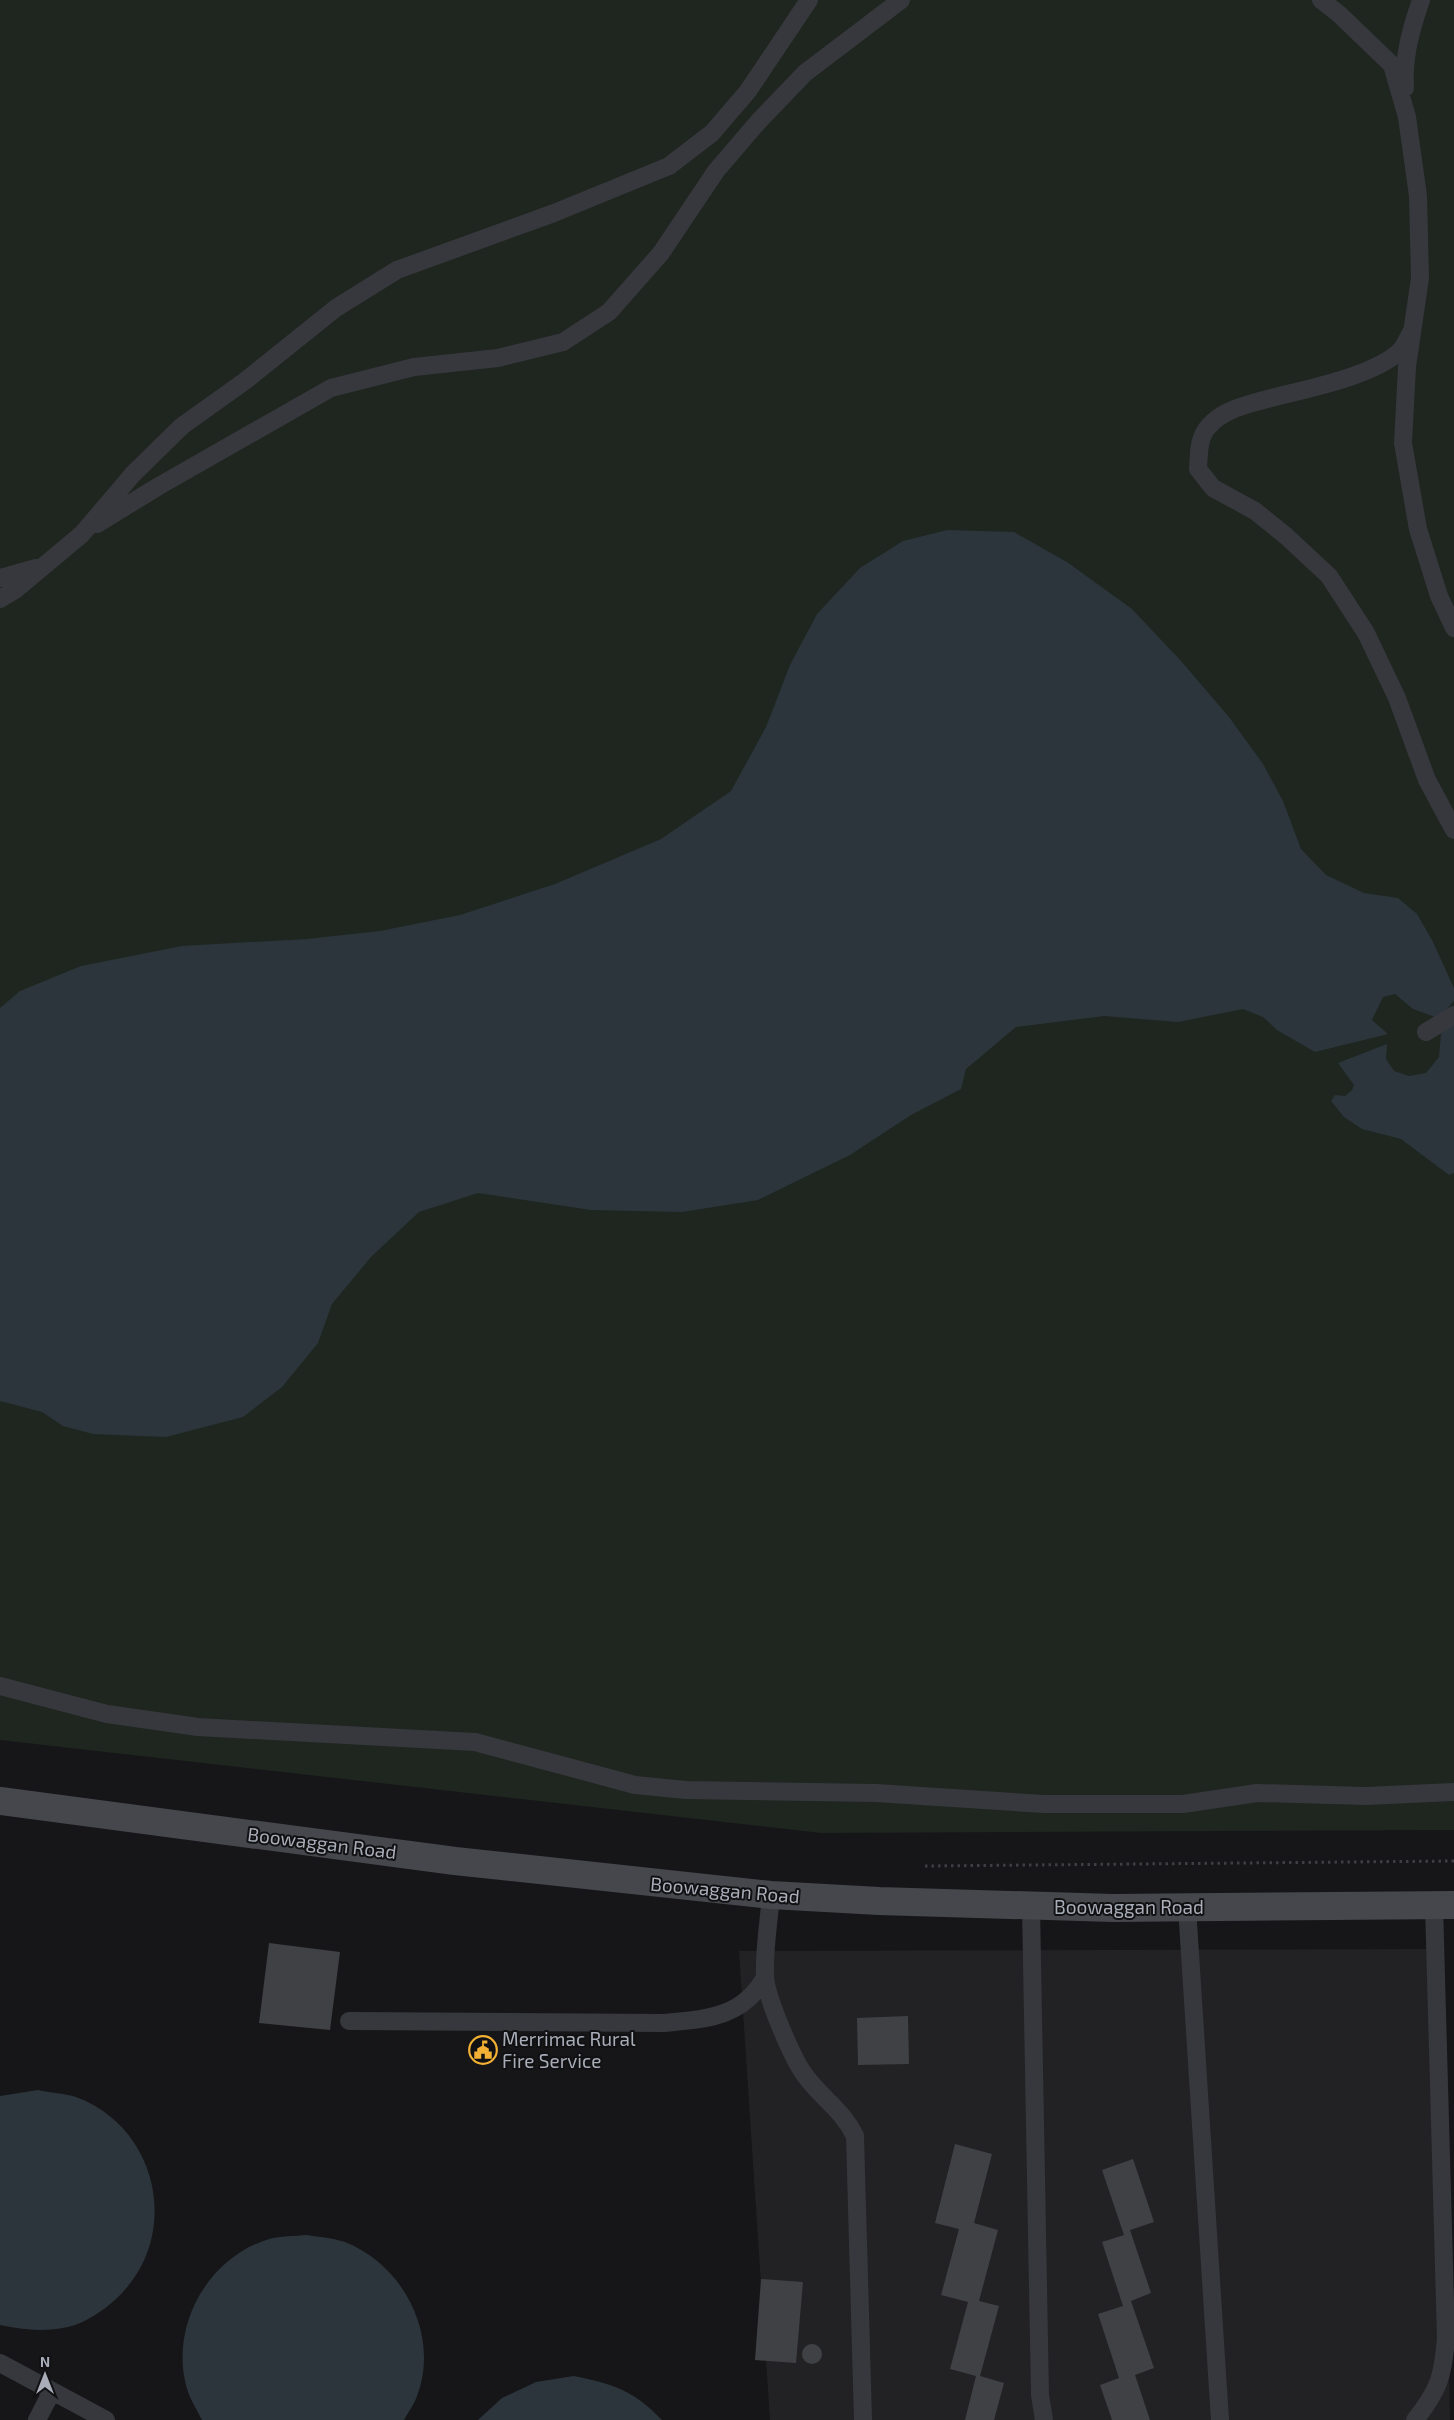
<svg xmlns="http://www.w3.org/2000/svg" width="1454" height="2420" font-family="'Exo 2',sans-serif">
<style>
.built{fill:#222225}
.green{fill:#1e261f}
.water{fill:#2c353c}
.building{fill:#404145}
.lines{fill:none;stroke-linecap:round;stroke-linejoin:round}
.path{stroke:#3d3f44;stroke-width:3;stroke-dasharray:2.5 4;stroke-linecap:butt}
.service{stroke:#37383d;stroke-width:18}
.secondary{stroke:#45474d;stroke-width:28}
.labels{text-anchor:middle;stroke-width:4;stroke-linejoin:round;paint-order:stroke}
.street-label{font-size:19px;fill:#a8adb8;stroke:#111113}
.poi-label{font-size:19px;fill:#a8adb8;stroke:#111113;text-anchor:start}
</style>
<rect width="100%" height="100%" fill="#161618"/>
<path class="built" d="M1442 1949 1450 2420H770L739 1951Z"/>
<path class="green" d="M0 0H1454V1830L821 1833 0 1740Z"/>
<path class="water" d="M947 530 1014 532 1067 562 1132 609 1181 661 1229 717 1263 764 1283 801 1301 849 1326 875 1364 893 1398 898 1417 914 1432 940 1454 988V1001L1438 1018 1413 1009 1395 994 1383 997 1372 1020 1388 1034 1315 1052 1277 1030 1263 1017 1243 1009 1178 1022 1104 1016 1016 1027 966 1069 961 1089 911 1115 850 1155 758 1200 682 1212 591 1210 478 1193 419 1212 371 1257 332 1304 318 1343 282 1387 243 1417 166 1437 93 1434 63 1426 42 1412 0 1401V1008L20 991 81 966 182 946 307 939 380 931 460 915 555 884 661 839 731 791 766 727 790 665 817 614 860 568 903 541Z
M1454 1020V1173L1449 1175 1401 1139 1362 1129 1344 1117 1331 1101 1335 1095 1345 1096 1352 1090 1354 1085 1338 1063 1387 1044 1386 1059 1394 1071 1409 1076 1426 1073 1439 1057 1441 1034Z
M38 2090C50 2093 64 2093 76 2097 160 2128 182 2238 116 2299 103 2311 85 2323 68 2327 44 2332 23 2330 0 2325V2096Z
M307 2235C319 2237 333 2238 345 2242 404 2265 440 2336 417 2396 414 2405 408 2412 404 2420H202C197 2410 190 2399 187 2389 169 2327 207 2258 269 2239 280 2236 295 2236 307 2235Z
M574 2376C613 2384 633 2390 662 2420H478L502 2398 536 2382Z"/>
<path class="building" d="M269 1943 340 1952 330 2030 259 2023Z
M908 2016 909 2064 858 2065 857 2018Z
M955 2144 992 2154 974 2223 998 2230 979 2301 999 2306 980 2376 1004 2383 994 2420H965L976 2376 950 2369 968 2302 941 2295 959 2229 935 2223Z
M1133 2159 1154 2222 1130 2230 1151 2293 1131 2301 1154 2368 1135 2375 1150 2420H1112L1100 2385 1119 2378 1098 2314 1123 2306 1102 2242 1124 2235 1102 2170Z
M761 2279 803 2282 796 2363 755 2360Z
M802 2354a10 10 0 1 1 20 0a10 10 0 1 1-20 0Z"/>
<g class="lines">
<path class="path" d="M925 1866 1454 1861"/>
<path class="service" d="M1321 0 1339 14 1392 65 1407 117 1418 196 1420 278 1407 367 1403 443 1418 529 1439 596 1454 628
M1405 88C1403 57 1411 29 1421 0
M1412 331C1408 337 1405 346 1400 351 1371 378 1299 390 1260 401 1242 406 1222 411 1209 426 1198 437 1199 455 1198 469L1213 488 1255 511 1286 536 1329 576 1366 633 1397 698 1427 780 1454 830
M97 524 159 486 331 388 414 367 498 358 563 342 609 312 661 253 716 171 758 122 805 73 901 0
M0 578 36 568
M0 599 15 590 82 534 133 474 182 426 245 381 336 308 397 270 554 213 669 166 712 133 748 91 809 0
M1426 1032 1454 1015
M0 1686 107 1714 198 1727 475 1742 635 1785 686 1790 876 1793 1044 1804H1183L1257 1793 1366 1796 1454 1792
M771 1895C769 1921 764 1949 765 1975 765 1995 792 2057 804 2074 820 2097 842 2109 855 2136L863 2420
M1031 1907 1040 2395 1044 2420
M1187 1907 1220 2420
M349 2021 664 2023C705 2019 743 2018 765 1977
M0 2363 106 2420
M37 2420 52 2391
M1415 2420C1439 2390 1443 2376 1446 2338L1434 1905"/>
<path class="secondary" d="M0 1801 455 1861 771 1895 879 1901 1113 1908 1454 1905"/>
</g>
<defs>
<symbol id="civic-ring" viewBox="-11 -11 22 22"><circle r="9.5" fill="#111113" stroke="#f2b134" stroke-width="1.5"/><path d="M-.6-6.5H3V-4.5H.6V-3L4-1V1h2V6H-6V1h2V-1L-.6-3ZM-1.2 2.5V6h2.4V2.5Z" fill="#f2b134"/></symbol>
</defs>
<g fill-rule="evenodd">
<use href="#civic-ring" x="467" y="2034" width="32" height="32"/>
</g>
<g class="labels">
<g class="street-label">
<text transform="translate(322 1843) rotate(7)" y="7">Boowaggan Road</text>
<text transform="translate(725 1890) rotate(5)" y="7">Boowaggan Road</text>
<text x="1129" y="1914">Boowaggan Road</text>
</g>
<g class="poi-label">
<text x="502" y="2046">Merrimac Rural<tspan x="502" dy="22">Fire Service</tspan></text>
</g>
</g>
<g transform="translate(45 2375)" stroke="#111113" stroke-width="4" paint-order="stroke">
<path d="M0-4L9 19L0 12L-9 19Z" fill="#a8adb8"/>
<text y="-8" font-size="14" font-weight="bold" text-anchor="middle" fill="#a8adb8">N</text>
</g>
</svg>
